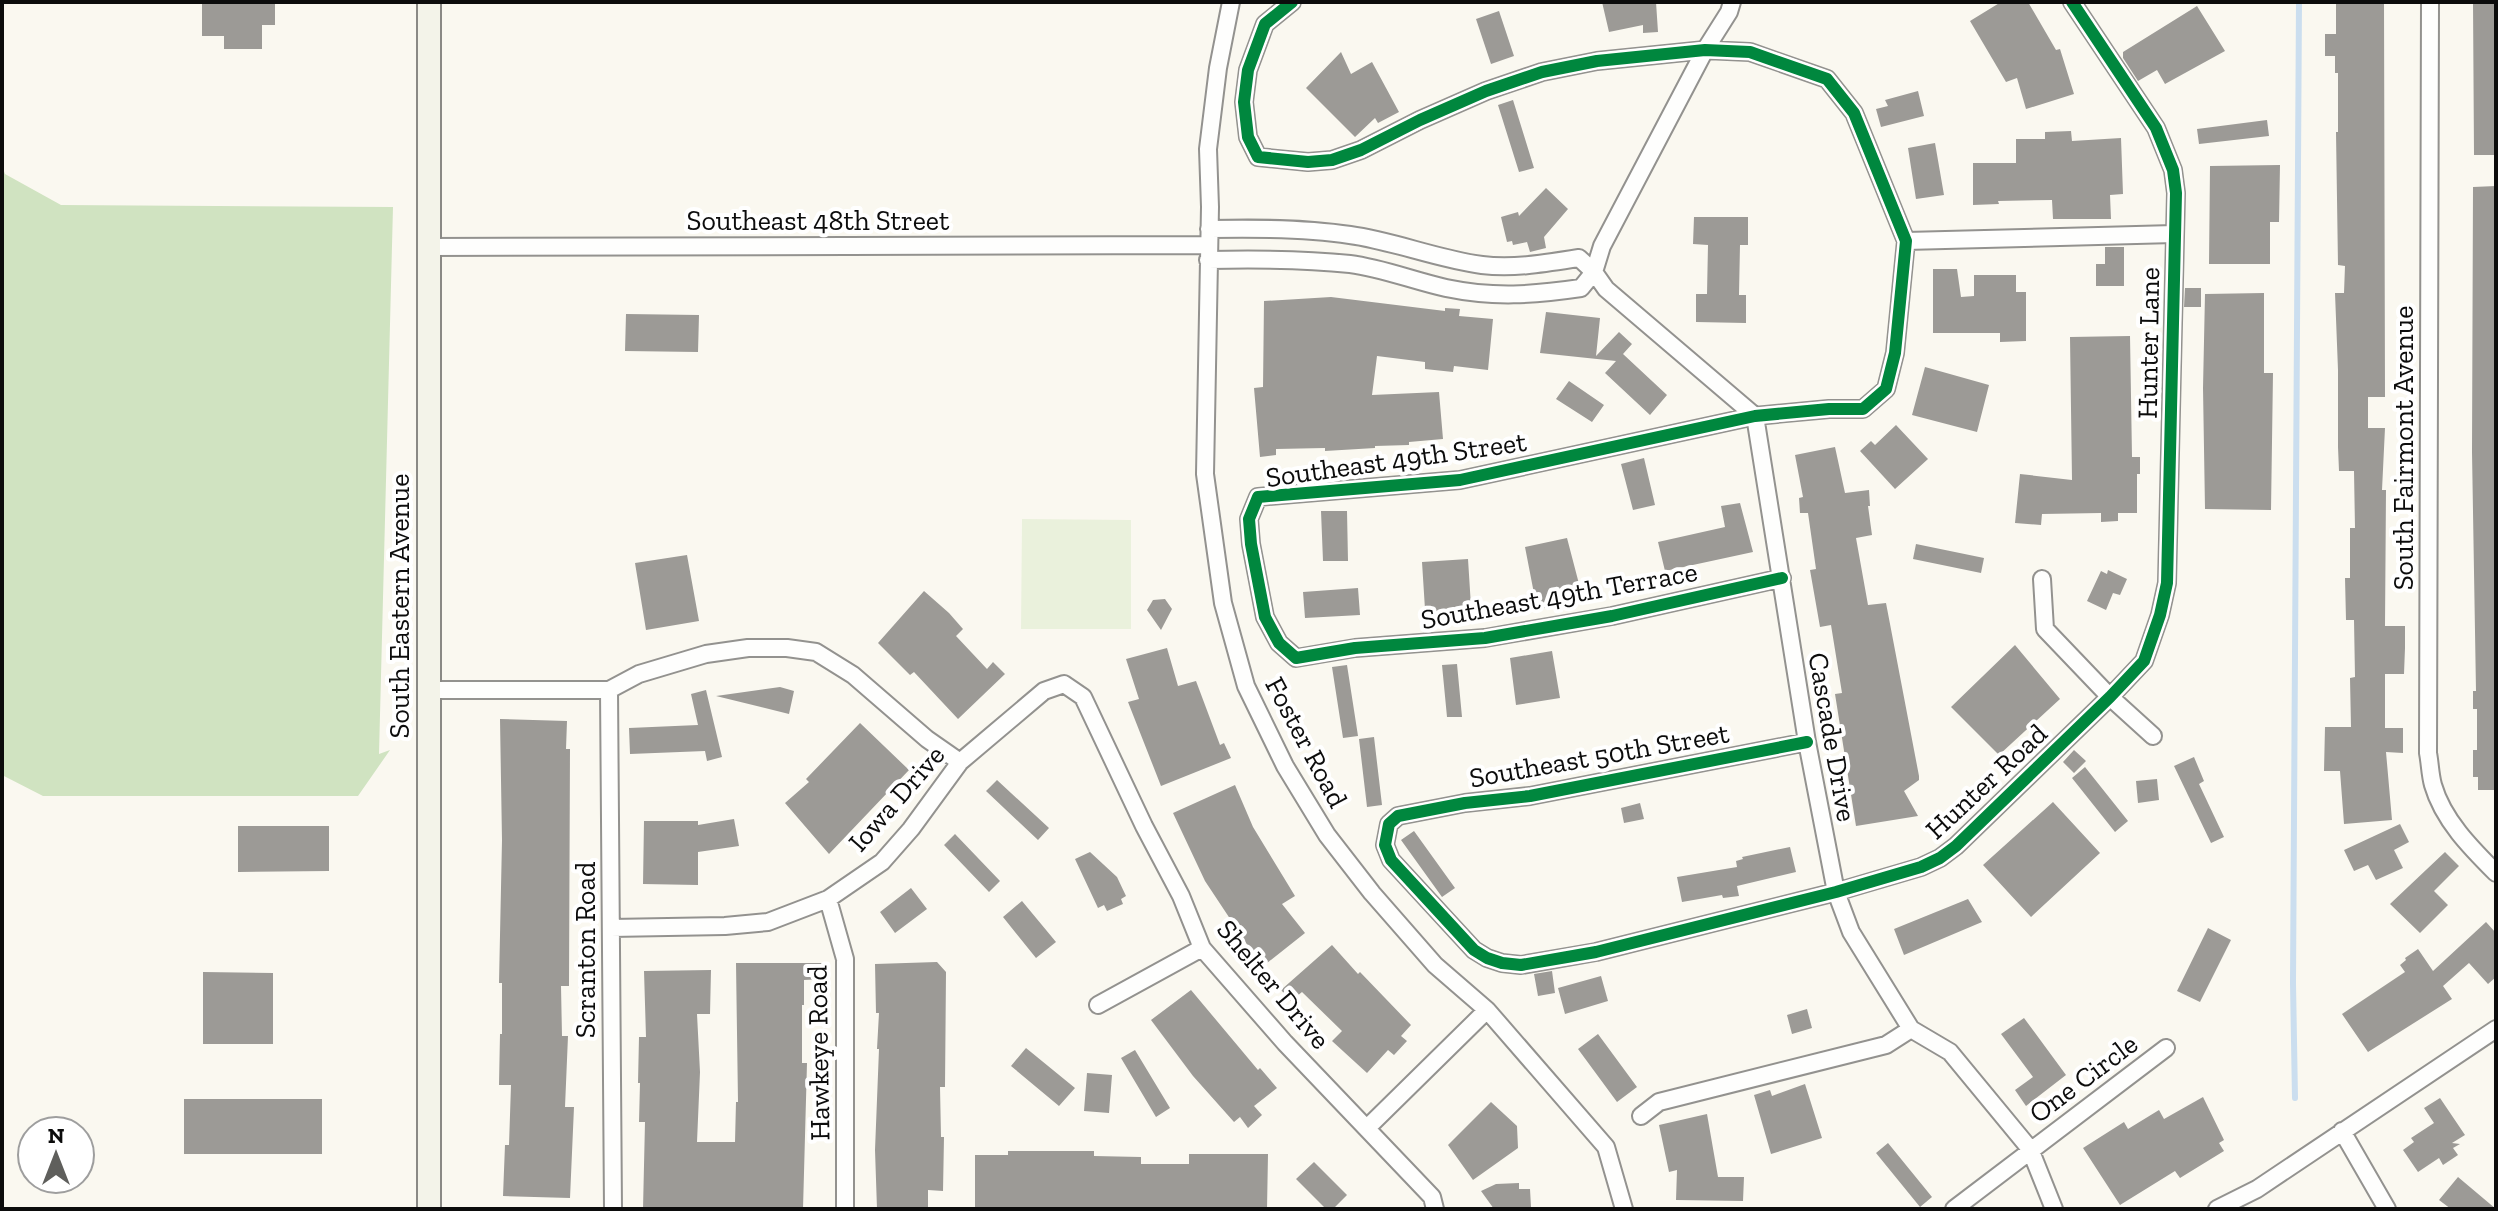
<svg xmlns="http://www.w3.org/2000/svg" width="2498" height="1211" font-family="'Zilla Slab',serif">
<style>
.forest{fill:#d0e3c1}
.pitch{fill:#eaf1dc}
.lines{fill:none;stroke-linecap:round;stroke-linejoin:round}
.stream{stroke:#cbdeef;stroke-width:6}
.building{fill:#9c9a96}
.minor-casing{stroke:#93928f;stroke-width:20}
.secondary-casing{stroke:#8a8985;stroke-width:26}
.minor{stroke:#fefefd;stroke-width:16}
.secondary{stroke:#f3f3e9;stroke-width:22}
.cycleway-casing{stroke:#fff;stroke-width:17}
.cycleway{stroke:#00873e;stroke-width:12}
.labels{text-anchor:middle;stroke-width:8;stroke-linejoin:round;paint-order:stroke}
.street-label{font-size:28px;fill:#0c0c0c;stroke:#fff}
</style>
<rect width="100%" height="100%" fill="#faf8f0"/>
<path class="forest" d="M2 166 5 174 61 205 393 207 379 754 390 750 358 796H43L2 775Z"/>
<path class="pitch" d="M1022 519 1131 520V629H1021Z"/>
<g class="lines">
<path class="stream" d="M2295 1098 2293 983 2299 2"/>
</g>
<path class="building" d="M202 2H275V25H262V49H224V36H202Z
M1602 2H1656L1658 32 1643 33V25L1609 32Z
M2001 2H2028L2056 50 2060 49 2074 94 2026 109 2017 78 2006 82 1970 21Z
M2336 2H2384L2385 397H2368V428H2385L2382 490H2386L2385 626H2405V648L2404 674H2385V728H2403V753L2386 752 2392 820 2344 824 2340 771H2324L2325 727H2351L2350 678 2355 677 2354 620H2346L2345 578H2350V528H2355L2354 471H2339L2338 447V370L2335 293H2344L2345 266 2338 265 2336 132H2338V73H2335V56H2325V34H2336Z
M2473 2H2496V155H2474Z
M2197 6 2225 51 2165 84 2157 70 2138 81 2123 58V52Z
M1499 11 1514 56 1491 64 1476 19Z
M1341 52 1351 74 1372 62 1399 112 1378 123 1375 118 1355 137 1306 88Z
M1918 91 1924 116 1881 127 1876 109 1888 106 1885 100Z
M1513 100 1534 168 1519 172 1498 105Z
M2267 120 2269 136 2199 144 2197 129Z
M2071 131 2072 141 2121 138 2123 194 2110 195 2111 219H2053L2052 200 1998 201 1999 204 1973 205V163H2016V139H2045V132Z
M1935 143 1944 195 1916 199 1908 148Z
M2280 165 2279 222H2270V264H2209L2210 166Z
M2496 186V790H2478V777H2473V750H2477V709H2473V691H2476L2472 452 2473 187Z
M1546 188 1568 209 1544 237 1546 248 1530 252 1527 242 1513 245 1512 241 1507 242 1501 217 1518 212 1519 216Z
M1694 217H1748V245H1740L1739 295H1746V323L1696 322V294H1707L1708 245 1693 244Z
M2105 247H2124V286H2096V264H2105Z
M1933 269H1957L1961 297 1974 296V275H2016V292H2026V341L2000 342V333H1933Z
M2185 288H2201V307H2184Z
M2264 293V373H2273L2271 510 2205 509 2203 388 2205 294Z
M1331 297 1445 311V308L1460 309 1459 316 1493 319 1488 370 1454 366 1453 372 1425 369V362L1377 356 1372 395 1439 392 1443 439 1409 442V445L1375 446V448L1325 451V448L1276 449V455L1260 457 1254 388 1263 387 1264 301Z
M1546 312 1600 318 1596 356 1619 332 1632 344 1623 354 1667 395 1650 415 1605 373 1616 361 1540 353Z
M626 314 699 315 698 352 625 351Z
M2130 336 2132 457H2140V474H2137V513H2118V521L2101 522V513L2042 514 2041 525 2015 523 2020 474 2072 480 2070 337Z
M1925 367 1989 385 1977 432 1912 415Z
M1569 381 1604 405 1592 422 1556 399Z
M1896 425 1928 459 1895 489 1860 451 1871 441 1875 445Z
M1835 447 1845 493 1869 490 1870 506H1868L1872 535 1856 538 1868 605 1886 603 1919 776V780L1904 791 1918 816 1856 826 1835 694 1842 693 1831 625 1820 627 1810 570 1816 569 1808 513H1800L1799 498 1803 497 1795 455Z
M1644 458 1655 505 1633 510 1621 464Z
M1740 503 1753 552 1665 571 1658 542 1725 527 1721 506Z
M1321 511H1347L1348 561H1323Z
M1567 538 1584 603 1537 609 1525 547Z
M1916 544 1984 558 1981 573 1913 559Z
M687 555 699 621 646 630 635 563Z
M1468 559 1472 622 1426 625 1422 562Z
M2108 570 2127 579 2120 595 2113 593 2106 610 2087 601 2101 571 2107 574Z
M1358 588 1360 615 1305 618 1303 592Z
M924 591 949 613 963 629 956 636 987 669 993 662 1005 674 958 719 914 672 910 675 878 643Z
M1165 599 1172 609 1161 630 1147 610 1153 600Z
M2015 645 2060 699 1999 755 1951 707Z
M1167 648 1178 686 1196 681 1220 745 1224 743 1231 758 1161 786 1128 702 1139 699 1126 659Z
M1552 651 1560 698 1516 705 1510 658Z
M1457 664 1462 717H1447L1442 665Z
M1347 665 1358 736 1343 738 1332 667Z
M780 687 794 691 789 714 716 696Z
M706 690 722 757 707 761 705 751 630 754 629 728 698 725 691 694Z
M500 719 567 721 566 749H570L569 986H561L562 1036H568L565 1107H574L570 1198 503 1196 505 1145H509L511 1085H499L500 1034H502V983H499L502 840Z
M860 723 909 770 829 854 785 803 809 782 806 779Z
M1374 737 1382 805 1367 807 1359 739Z
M2074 750 2086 761 2074 773 2063 762Z
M2194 757 2204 781 2199 784 2224 837 2211 843 2174 766Z
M2085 767 2128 821 2115 832 2072 778Z
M2157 779 2159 800 2138 803 2136 781Z
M997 780 1049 828 1038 840 986 791Z
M1235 785 1253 827 1295 896 1282 904 1305 933 1262 967 1205 881 1173 813Z
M2053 802 2100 853 2031 917 1983 865Z
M1640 803 1644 819 1624 823 1621 808Z
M734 819 739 846 698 852V885L643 884 644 821H698V825Z
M2400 824 2409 842 2394 850 2403 868 2376 880 2368 865 2354 871 2344 850Z
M238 826H329V871L238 872Z
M1414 831 1455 888 1442 897 1401 840Z
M955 834 1000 881 989 892 944 845Z
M1790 847 1796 872 1737 886 1739 896 1723 898 1722 895 1682 902 1677 877 1737 867 1736 861 1743 859 1742 857Z
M1090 852 1117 877 1126 896 1121 899 1123 904 1107 911 1104 905 1098 908 1075 859Z
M2445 852 2459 866 2434 891 2448 905 2420 933 2390 904Z
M911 888 927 909 895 933 880 912Z
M1968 899 1982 922 1904 955 1894 929Z
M1022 901 1056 942 1036 958 1003 917Z
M2486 922 2496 933V977L2488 984 2469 963 2443 986 2452 999 2368 1052 2342 1014 2405 972 2400 965 2406 960 2405 958 2418 949 2433 971Z
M2208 928 2231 940 2200 1002 2177 991Z
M1332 945 1358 974 1360 972 1411 1025 1401 1036 1407 1041 1394 1055 1388 1050 1367 1073 1332 1041 1342 1031 1302 992 1291 1001 1281 990Z
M937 962 946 972 945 1087H940L941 1137H944L943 1191 928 1190V1209H877L875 1150 879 1049H877L879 1013H876L875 964Z
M736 963H824L825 979 804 980V1005H802V1063H807L803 1209H643L645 1122H639L640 1083H638L639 1037H646L644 971 711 970 710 1014H697L700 1072 697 1142H735L736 1102H738Z
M1552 971 1555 993 1538 996 1534 974Z
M203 972 273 973V1044H203Z
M1601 976 1608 1001 1565 1014 1558 988Z
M1191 990 1258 1070 1260 1068 1277 1088 1254 1106 1262 1115 1248 1128 1240 1117 1234 1122 1193 1076 1151 1020Z
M1807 1009 1812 1028 1792 1034 1787 1015Z
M2024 1018 2066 1075 2026 1106 2015 1090 2033 1077 2001 1034Z
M1598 1034 1637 1087 1617 1102 1578 1049Z
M1026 1048 1075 1088 1059 1106 1011 1066Z
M1135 1050 1170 1108 1156 1117 1121 1058Z
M1087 1073 1112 1075 1109 1113 1084 1111Z
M1805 1084 1822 1138 1771 1154 1754 1095 1770 1090 1772 1096Z
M2203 1097 2224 1140 2219 1143 2224 1151 2180 1178 2175 1171 2120 1205 2083 1148 2124 1122 2128 1129 2159 1110 2164 1119Z
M2440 1098 2465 1135 2452 1143 2460 1144 2453 1148 2458 1155 2443 1165 2439 1158 2418 1172 2403 1150 2414 1142 2411 1138 2434 1123 2424 1108Z
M184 1099H322V1154H184Z
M1491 1102 1517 1126 1518 1148 1473 1180 1448 1145Z
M1707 1114 1718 1177H1744L1743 1201 1676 1200 1677 1170 1669 1172 1659 1125Z
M1888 1143 1932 1197 1920 1207 1876 1153Z
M1008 1151H1094V1156L1141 1157V1164H1189V1154H1268L1267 1209H975V1155H1008Z
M1314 1162 1347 1195 1333 1209H1326L1296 1179Z
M2458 1177 2496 1209H2451L2439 1200Z
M1519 1183V1189H1530L1531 1207 1494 1209 1481 1191 1496 1184Z"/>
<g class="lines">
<defs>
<path id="minor" d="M1231 2 1218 68 1208 149 1210 207 1205 474 1223 603 1246 686 1285 766 1327 835 1372 893 1435 965 1487 1010 1606 1147 1624 1209
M1292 2 1265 24 1248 70 1244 102 1248 137 1258 157 1308 162 1332 160 1361 150 1420 120 1486 91 1542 72 1597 61 1705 50 1750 52 1827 79 1854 113 1906 241 1895 353 1886 389 1863 409H1829L1755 416 1460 480 1258 497 1249 519 1251 544 1265 617 1279 643 1296 658 1355 648 1485 638 1612 616 1782 578
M2430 2 2428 753C2430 763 2430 774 2433 785 2443 820 2471 848 2496 873
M1209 229C1256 228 1304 228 1350 235 1394 241 1437 259 1482 265 1514 269 1547 263 1579 258L1594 272 1606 289 1755 416 1807 742 1836 892 1851 932 1911 1029 1950 1052 2030 1149 2054 1209
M1906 241 2174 234
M428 247 1208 245
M1208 260C1255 259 1303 259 1350 264 1382 268 1414 281 1446 288 1494 298 1533 295 1581 288L1594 272 1602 246 1705 50 1729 12 1732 2
M2042 579 2045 629 2110 697 2153 736
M429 690H609L639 674 706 654 748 648H787L816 652 853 675 927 739 960 762
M609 690 613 1209
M1807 742 1530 796 1465 803 1398 816 1389 824 1385 845 1391 860 1474 950 1487 958 1502 963 1521 965 1596 952 1836 892 1921 867 1940 858 1956 846 2110 697 2144 661 2160 615 2167 583 2176 193 2173 170 2156 128 2072 2
M828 899 845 959V1209
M611 928 725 926 768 922 828 899 882 862 911 829 960 762 1044 691 1064 684 1083 697 1144 826 1181 896 1202 948 1285 1043 1432 1197 1435 1209
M1098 1005 1202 948
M1641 1116 1659 1102 1886 1045 1911 1029
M1367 1128 1487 1010
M2342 1131 2387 1209
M1954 1209 2166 1048
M2217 1209 2257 1189 2496 1029"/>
<path id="secondary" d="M429 2V1209"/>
</defs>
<use href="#minor" class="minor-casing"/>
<use href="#secondary" class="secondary-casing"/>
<use href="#minor" class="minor"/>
<use href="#secondary" class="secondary"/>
<defs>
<path id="cycleway" d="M1292 2 1265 24 1248 70 1244 102 1248 137 1258 157 1308 162 1332 160 1361 150 1420 120 1486 91 1542 72 1597 61 1705 50 1750 52 1827 79 1854 113 1906 241 1895 353 1886 389 1863 409H1829L1755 416 1460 480 1258 497 1249 519 1251 544 1265 617 1279 643 1296 658 1355 648 1485 638 1612 616 1782 578
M1807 742 1530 796 1465 803 1398 816 1389 824 1385 845 1391 860 1474 950 1487 958 1502 963 1521 965 1596 952 1836 892 1921 867 1940 858 1956 846 2110 697 2144 661 2160 615 2167 583 2176 193 2173 170 2156 128 2072 2"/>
</defs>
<use href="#cycleway" class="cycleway-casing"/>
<use href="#cycleway" class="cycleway"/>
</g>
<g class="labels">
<g class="street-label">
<text x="818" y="230">Southeast 48th Street</text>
<text transform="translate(2148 343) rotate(-89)" y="10">Hunter Lane</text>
<text transform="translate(2403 448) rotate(-90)" y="10">South Fairmont Avenue</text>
<text transform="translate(1396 459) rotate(-8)" y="10">Southeast 49th Street</text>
<text transform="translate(1559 595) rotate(-10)" y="10">Southeast 49th Terrace</text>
<text transform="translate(399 606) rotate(-90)" y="10">South Eastern Avenue</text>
<text transform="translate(1833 737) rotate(80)" y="10">Cascade Drive</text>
<text transform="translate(1307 742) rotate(62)" y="10">Foster Road</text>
<text transform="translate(1599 755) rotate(-10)" y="10">Southeast 50th Street</text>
<text transform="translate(1986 781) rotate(-43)" y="10">Hunter Road</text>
<text transform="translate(896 798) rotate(-49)" y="10">Iowa Drive</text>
<text transform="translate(585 950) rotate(-90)" y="10">Scranton Road</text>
<text transform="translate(1274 984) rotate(50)" y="10">Shelter Drive</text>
<text transform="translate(818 1053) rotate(-91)" y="10">Hawkeye Road</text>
<text transform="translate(2083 1078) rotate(-37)" y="10">One Circle</text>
</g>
</g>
<rect width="2498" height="1211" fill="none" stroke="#0c0c0c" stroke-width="8"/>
<g transform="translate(56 1155)"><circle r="38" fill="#ffffff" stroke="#9e9e9e" stroke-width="2"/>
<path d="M0-6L14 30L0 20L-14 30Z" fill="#5f5f5c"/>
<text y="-12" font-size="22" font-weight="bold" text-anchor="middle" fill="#0c0c0c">N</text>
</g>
</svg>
